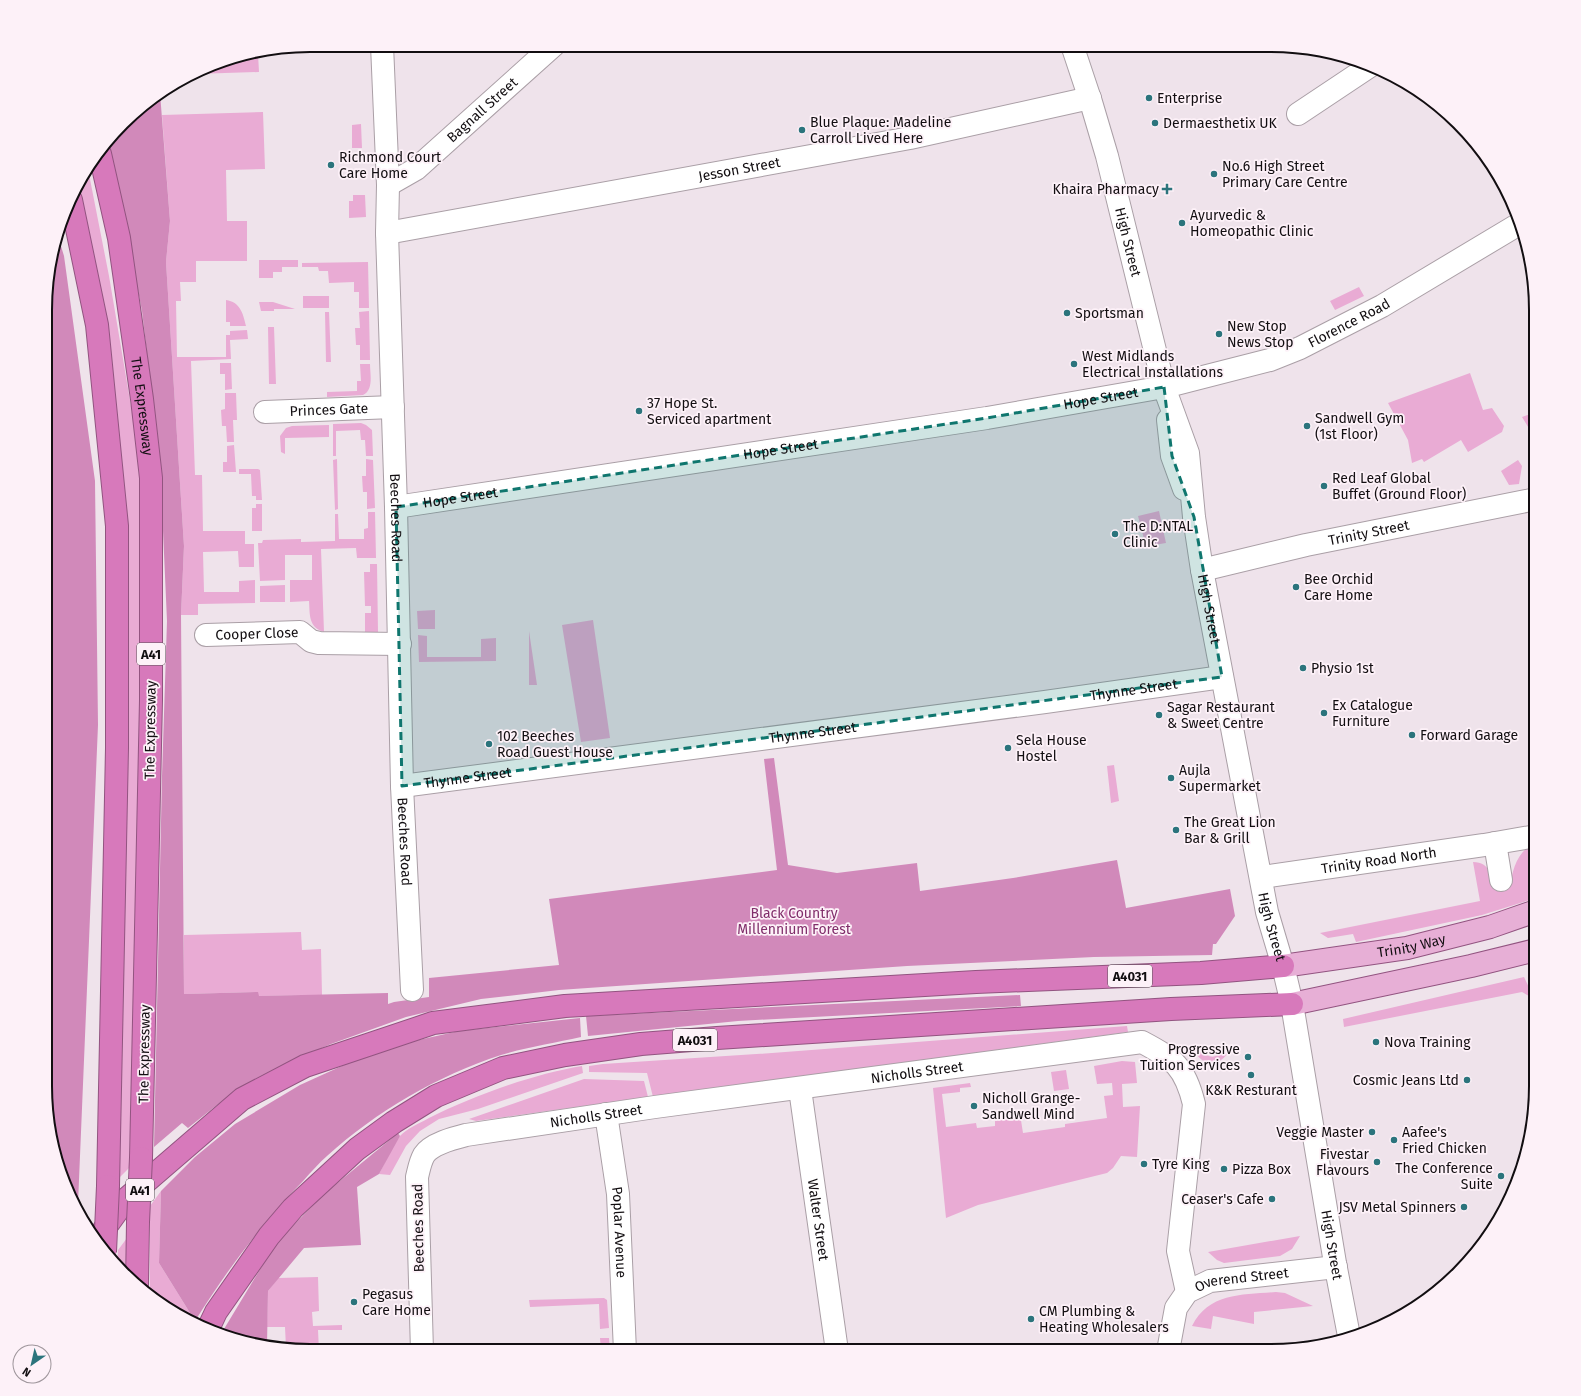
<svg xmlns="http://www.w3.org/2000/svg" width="1581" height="1396" font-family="'Fira Sans',sans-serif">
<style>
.green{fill:#e9abd4}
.forest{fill:#d189ba}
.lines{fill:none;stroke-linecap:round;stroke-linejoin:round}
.minor-casing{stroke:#aa9fa6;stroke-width:24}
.major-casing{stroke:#925480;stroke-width:24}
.highway-casing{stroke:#925480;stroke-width:24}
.minor{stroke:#fff;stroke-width:22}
.major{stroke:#e7afd6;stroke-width:22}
.highway{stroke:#d779bb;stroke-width:22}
.highway-bridge-casing{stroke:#925480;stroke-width:24;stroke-linecap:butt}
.highway-bridge{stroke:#d779bb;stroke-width:22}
.marked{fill:#0f766e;fill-opacity:0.2;stroke:#0f766e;stroke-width:3;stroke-dasharray:8 5;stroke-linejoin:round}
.poi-dot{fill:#2b747c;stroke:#fdf1f8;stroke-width:1.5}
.labels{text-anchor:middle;stroke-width:3.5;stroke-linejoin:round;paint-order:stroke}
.shield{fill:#fdf1f8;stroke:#585256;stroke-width:1}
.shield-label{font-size:13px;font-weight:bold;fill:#120e11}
.poi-label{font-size:14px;fill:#120e11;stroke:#fdf1f8;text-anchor:start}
.street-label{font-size:14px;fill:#120e11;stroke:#fdf1f8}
.park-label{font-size:14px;fill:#812e6b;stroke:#fdf1f8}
.rim{fill:none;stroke:#120e11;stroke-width:2}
</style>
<rect width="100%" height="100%" fill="#efe3eb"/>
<path class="green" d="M258 54 259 72 193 74 225 59Z
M263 112 265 169 226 170 227 221H247V261H196V282H180L181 301H176L177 357H226V335H230V331L247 330 248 339 230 340 231 359 191 361 195 475H202L203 531H245V544H254V567H239L238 551 203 552 204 592H239V581L255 580V603L198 604V615H181L184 546 166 262 170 221 162 115Z
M361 124 362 148H352V125Z
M88 169 109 276 136 436 143 526 139 838 129 1168 119 1178 121 981 126 831 129 617 126 530 110 345 90 242 76 187 80 178Z
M353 195H365L366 217 349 218V201H353Z
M259 260H298V267H282V272H273V278H259Z
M368 262 369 308H359V292H354V282L329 283 328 271H319L318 267H302V263Z
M1359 287 1364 296 1335 310 1330 301Z
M303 296H329V308H303Z
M226 300C240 302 243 313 246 326H230V322H226Z
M259 302H273L295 309H274V311H261Z
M369 311 370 360H360V345H356L355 328H360L359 312Z
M325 312H329L331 362H326Z
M268 327H274L276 384H269Z
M220 363H231L232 389 225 390V374H220Z
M360 364H370C370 374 374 390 363 395L327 397V392L357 391V381H361Z
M1470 373 1483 410 1492 408 1504 426 1502 432 1468 452 1461 440 1424 462 1422 459 1412 463 1408 440 1388 403Z
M225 393H236L237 420H233L234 442H227L226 426H222L221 410 225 409Z
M1536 412V440L1522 417Z
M361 423 366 425 372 430 373 456H366L365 440H361L360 430 336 431V456H333V424Z
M329 425V437L285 438V454L281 452 280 436 286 428 292 426Z
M234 445 236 472H223V462H227V446Z
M337 459 338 509 335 510 333 460Z
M366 459 373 460 375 508 367 509V492H363L362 476H366Z
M1518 460 1522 466 1519 484 1509 485 1501 471Z
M239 469H258L260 470 262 500H256V496H252L251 474H239Z
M256 504H262V531H252V508H256Z
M1159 511 1166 543 1154 545 1144 539 1138 516Z
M368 512H375L376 558H357L356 548 321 549 324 632C308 627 310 614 309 601L290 602V580H312V555H285V580L260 581 258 543H262L263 540 301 539V542L335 541V514H338L339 539H364V529L368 528Z
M370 564H377L378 632H365V613H371V606H365L364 572H370Z
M285 585V602H260V586Z
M435 610V629H418L417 611Z
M593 620 610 738 581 742 562 625Z
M529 631 537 685H529Z
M418 635 427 636V657H481V639L496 638V661L419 662Z
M1114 765 1119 801 1111 803 1107 766Z
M1536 843V898L1482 915 1356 942 1353 934 1328 938 1320 933 1480 901 1473 862C1491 863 1490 874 1492 888L1510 887C1512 870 1518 849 1536 843Z
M301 932 302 950 321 949 322 995 258 996V992L184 994V935Z
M1524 977 1532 994 1536 995V1000L1522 992 1344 1027 1343 1019Z
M1127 1026 1128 1032 653 1097 647 1073 589 1072V1066L603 1064 772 1053Z
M1202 1051C1208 1058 1216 1059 1222 1051L1228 1053C1219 1066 1205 1066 1196 1054Z
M1122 1061 1135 1062 1137 1083 1122 1084 1123 1107 1140 1106 1137 1157 1121 1156 1113 1168 1107 1173 978 1205 946 1218 933 1088 970 1083 971 1087 960 1088V1092L942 1094 946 1127 976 1123 977 1128 995 1126V1121L1006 1119 1005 1116 1020 1114 1023 1133 1065 1127V1124L1107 1118 1104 1096 1113 1095 1112 1083 1097 1084 1094 1066Z
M582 1066 583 1073 478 1109 439 1119 420 1131 406 1146 390 1175 379 1174C385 1163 392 1145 400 1136 406 1129 420 1123 429 1118 473 1096 533 1074 582 1066Z
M1066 1070 1069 1089 1054 1091 1051 1072Z
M584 1079 644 1081 648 1097 476 1121 469 1119Z
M161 1191 159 1263 195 1321 193 1324 150 1297V1206Z
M1300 1236 1292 1249 1280 1256 1224 1263 1217 1260 1208 1252Z
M127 1238V1275L117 1267 118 1250Z
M318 1277 319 1311 312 1312 313 1326 342 1325V1330H318L319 1351 286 1348 285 1327H267L268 1291 278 1278Z
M1276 1292 1285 1293 1313 1306 1254 1312V1324L1213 1316 1211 1329 1192 1326C1209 1292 1244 1295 1276 1292Z
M604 1298 607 1300 609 1328 600 1329 599 1304 530 1307 529 1300Z
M600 1338H609L610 1351H601Z"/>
<path class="forest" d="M160 93 170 221 166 262 184 546 181 615 184 994 258 992 259 996 388 993V1004L394 1002 429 997V978L559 965 549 899 777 870 764 759 774 758 788 865 837 873 917 863 920 891 1013 878 1117 860 1126 908 1230 889 1235 916 1216 944H1213L1212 955 1094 957 907 966 559 990 481 999 406 1017 331 1044 283 1065 246 1085 217 1105 188 1128 182 1123 154 1147 162 776 167 621 160 463 142 311 115 170 108 145 136 111Z
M57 233 64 256 95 481 98 725 78 1204 74 1201 65 1187 46 1103 47 276Z
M1020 995 1021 1006 738 1021 588 1036 586 1016Z
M580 1018 581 1037C555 1043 527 1047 501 1055 437 1076 377 1111 327 1156 319 1163 311 1172 304 1180 262 1223 227 1270 195 1321L159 1263 161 1191 195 1157 235 1124 300 1085 344 1065 396 1045 459 1031Z
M398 1133 400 1136 379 1174 357 1187 361 1245 304 1248 268 1291 267 1345 242 1342 221 1334 276 1243 324 1194Z"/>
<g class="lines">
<defs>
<g id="minor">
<path id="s1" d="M382 45 388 185 387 233 396 507 402 786 412 990"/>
<path id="s2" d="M1072 45 1091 102 1107 156 1164 387 1188 453 1194 517 1202 570 1267 912 1283 966 1292 1004 1335 1263 1349 1336"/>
<path d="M1298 114 1370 66"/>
<path id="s3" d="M388 185 416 169 554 45"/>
<path id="s4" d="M387 233 910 138 1090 98"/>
<path id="s5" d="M265 412 393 407"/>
<path d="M1168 420 1172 456 1184 489"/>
<path id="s6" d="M396 507 987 418 1164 387 1270 360 1300 348 1382 306 1519 224"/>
<path id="s7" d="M1202 570 1306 545 1536 499"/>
<path id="s8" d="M206 635 300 632 311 641 319 643 400 644"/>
<path id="s9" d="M402 786 1045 702 1222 677"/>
<path d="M1495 843 1501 880"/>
<path id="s10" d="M1262 877 1484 845 1536 836"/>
<path id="s11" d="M800 1089 837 1351"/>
<path id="s12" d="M606 1114 618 1194 625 1351"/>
<path id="s13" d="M422 1351 417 1177C419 1169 420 1162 424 1155 431 1144 454 1138 466 1135L655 1107 1142 1042C1174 1059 1185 1067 1194 1104L1178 1251 1187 1292"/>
<path id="s14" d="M1168 1351 1176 1308 1187 1292 1210 1281 1336 1267"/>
</g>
<g id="major">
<path id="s15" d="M1283 966 1407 948 1490 927 1536 911"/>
<path d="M1292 1004 1471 966 1536 950"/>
</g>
<g id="highway">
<path id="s16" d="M100 154 119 238 142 399 151 478V700L141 1158"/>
<path d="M71 200 97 325 117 526V748L108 1186"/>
<path d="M100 1235 126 1199 242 1099 305 1066 433 1023 565 1006 976 982 1201 973 1283 966"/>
<path d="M137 1285 138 1222"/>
<path d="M208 1329 216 1312 269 1236 293 1208 357 1149 394 1122 436 1096 503 1068 565 1055 641 1044 717 1038 1171 1009 1292 1004"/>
</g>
</defs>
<use href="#minor" class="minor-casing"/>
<use href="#major" class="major-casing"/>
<use href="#highway" class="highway-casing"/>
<use href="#minor" class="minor"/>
<use href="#major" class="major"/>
<use href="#highway" class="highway"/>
<defs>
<path id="highway-bridge" d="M138 1222 141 1158
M105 1252 108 1186"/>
</defs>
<use href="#highway-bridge" class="highway-bridge-casing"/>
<use href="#highway-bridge" class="highway-bridge"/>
</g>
<path class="marked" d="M1164 387 1172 456 1194 517 1222 677 402 786 396 507 987 418Z"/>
<g class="poi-dot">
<circle cx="1149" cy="98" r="4"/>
<circle cx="1155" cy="123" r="4"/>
<circle cx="802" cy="130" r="4"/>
<circle cx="331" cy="165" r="4"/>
<circle cx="1214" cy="174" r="4"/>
<path d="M1165 183h4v4h4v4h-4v4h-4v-4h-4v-4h4z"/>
<circle cx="1182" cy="223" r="4"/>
<circle cx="1067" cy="313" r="4"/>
<circle cx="1219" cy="334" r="4"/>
<circle cx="1074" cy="364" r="4"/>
<circle cx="639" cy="411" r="4"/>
<circle cx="1307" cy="426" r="4"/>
<circle cx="1324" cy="486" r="4"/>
<circle cx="1115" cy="534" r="4"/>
<circle cx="1296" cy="587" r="4"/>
<circle cx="1303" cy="668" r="4"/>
<circle cx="1324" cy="713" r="4"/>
<circle cx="1159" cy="715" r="4"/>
<circle cx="1412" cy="735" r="4"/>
<circle cx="489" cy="744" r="4"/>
<circle cx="1008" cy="748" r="4"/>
<circle cx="1171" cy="778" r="4"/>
<circle cx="1176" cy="830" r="4"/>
<circle cx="1376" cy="1042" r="4"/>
<circle cx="1248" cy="1057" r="4"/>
<circle cx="1251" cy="1075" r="4"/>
<circle cx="1467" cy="1080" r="4"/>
<circle cx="974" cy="1106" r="4"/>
<circle cx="1372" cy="1132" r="4"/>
<circle cx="1394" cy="1140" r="4"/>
<circle cx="1377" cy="1162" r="4"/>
<circle cx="1144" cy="1164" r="4"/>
<circle cx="1224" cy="1169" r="4"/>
<circle cx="1501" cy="1176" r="4"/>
<circle cx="1272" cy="1199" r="4"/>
<circle cx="1464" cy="1207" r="4"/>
<circle cx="354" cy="1302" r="4"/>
<circle cx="1031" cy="1319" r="4"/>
</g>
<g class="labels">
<g class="shield">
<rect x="137" y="643" width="28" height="22" rx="3"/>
<rect x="1108" y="965" width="44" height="22" rx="3"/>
<rect x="673" y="1029" width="44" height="22" rx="3"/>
<rect x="126" y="1179" width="28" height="22" rx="3"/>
</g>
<g class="shield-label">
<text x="151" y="659">A41</text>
<text x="1130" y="981">A4031</text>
<text x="695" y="1045">A4031</text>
<text x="140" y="1195">A41</text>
</g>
<g class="poi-label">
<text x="1157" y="103">Enterprise</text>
<text x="810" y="127">Blue Plaque: Madeline<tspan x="810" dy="16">Carroll Lived Here</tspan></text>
<text x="1163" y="128">Dermaesthetix UK</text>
<text x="339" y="162">Richmond Court<tspan x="339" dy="16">Care Home</tspan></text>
<text x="1222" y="171">No.6 High Street<tspan x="1222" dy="16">Primary Care Centre</tspan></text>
<text x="1159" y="194" text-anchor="end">Khaira Pharmacy</text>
<text x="1190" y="220">Ayurvedic &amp;<tspan x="1190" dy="16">Homeopathic Clinic</tspan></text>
<text x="1075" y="318">Sportsman</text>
<text x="1227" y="331">New Stop<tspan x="1227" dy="16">News Stop</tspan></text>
<text x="1082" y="361">West Midlands<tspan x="1082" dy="16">Electrical Installations</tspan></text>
<text x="647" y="408">37 Hope St.<tspan x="647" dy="16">Serviced apartment</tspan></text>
<text x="1315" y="423">Sandwell Gym<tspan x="1315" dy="16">(1st Floor)</tspan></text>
<text x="1332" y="483">Red Leaf Global<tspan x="1332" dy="16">Buffet (Ground Floor)</tspan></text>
<text x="1123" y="531">The D:NTAL<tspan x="1123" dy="16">Clinic</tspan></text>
<text x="1304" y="584">Bee Orchid<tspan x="1304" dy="16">Care Home</tspan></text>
<text x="1311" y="673">Physio 1st</text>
<text x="1332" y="710">Ex Catalogue<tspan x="1332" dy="16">Furniture</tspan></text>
<text x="1167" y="712">Sagar Restaurant<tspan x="1167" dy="16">&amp; Sweet Centre</tspan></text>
<text x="1420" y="740">Forward Garage</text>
<text x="497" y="741">102 Beeches<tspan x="497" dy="16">Road Guest House</tspan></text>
<text x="1016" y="745">Sela House<tspan x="1016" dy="16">Hostel</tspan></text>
<text x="1179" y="775">Aujla<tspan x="1179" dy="16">Supermarket</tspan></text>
<text x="1184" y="827">The Great Lion<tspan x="1184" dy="16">Bar &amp; Grill</tspan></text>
<text x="1384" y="1047">Nova Training</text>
<text x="1240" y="1054" text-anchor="end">Progressive<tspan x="1240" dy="16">Tuition Services</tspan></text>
<text x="1459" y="1085" text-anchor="end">Cosmic Jeans Ltd</text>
<text x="1251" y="1095" text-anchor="middle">K&amp;K Resturant</text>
<text x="982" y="1103">Nicholl Grange-<tspan x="982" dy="16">Sandwell Mind</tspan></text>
<text x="1364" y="1137" text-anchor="end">Veggie Master</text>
<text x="1402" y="1137">Aafee's<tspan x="1402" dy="16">Fried Chicken</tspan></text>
<text x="1369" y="1159" text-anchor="end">Fivestar<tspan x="1369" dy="16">Flavours</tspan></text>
<text x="1152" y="1169">Tyre King</text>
<text x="1493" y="1173" text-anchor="end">The Conference<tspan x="1493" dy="16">Suite</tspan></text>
<text x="1232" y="1174">Pizza Box</text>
<text x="1264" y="1204" text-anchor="end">Ceaser's Cafe</text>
<text x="1456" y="1212" text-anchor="end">JSV Metal Spinners</text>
<text x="362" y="1299">Pegasus<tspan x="362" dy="16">Care Home</tspan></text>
<text x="1039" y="1316">CM Plumbing &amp;<tspan x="1039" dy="16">Heating Wholesalers</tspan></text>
</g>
<g class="street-label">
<text dy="5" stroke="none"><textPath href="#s3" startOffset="121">Bagnall Street</textPath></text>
<text dy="5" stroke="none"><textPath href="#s4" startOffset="358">Jesson Street</textPath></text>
<text dy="5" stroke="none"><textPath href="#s2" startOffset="205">High Street</textPath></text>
<text dy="5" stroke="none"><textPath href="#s6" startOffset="974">Florence Road</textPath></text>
<text dy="5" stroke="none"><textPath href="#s6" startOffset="713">Hope Street</textPath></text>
<text dy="5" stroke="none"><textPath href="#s16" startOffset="256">The Expressway</textPath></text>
<text dy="5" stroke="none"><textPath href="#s5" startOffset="64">Princes Gate</textPath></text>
<text dy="5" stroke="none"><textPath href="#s6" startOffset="389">Hope Street</textPath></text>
<text dy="5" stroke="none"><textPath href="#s6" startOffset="65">Hope Street</textPath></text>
<text dy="5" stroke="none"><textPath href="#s1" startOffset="473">Beeches Road</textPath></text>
<text dy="5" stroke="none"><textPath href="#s7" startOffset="171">Trinity Street</textPath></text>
<text dy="5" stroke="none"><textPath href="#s2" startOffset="582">High Street</textPath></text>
<text dy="5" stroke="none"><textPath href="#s8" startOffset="51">Cooper Close</textPath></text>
<text dy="5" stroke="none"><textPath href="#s9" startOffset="738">Thynne Street</textPath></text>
<text transform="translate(150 730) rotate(-89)" y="5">The Expressway</text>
<text dy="5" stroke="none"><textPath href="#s9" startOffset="414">Thynne Street</textPath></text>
<text dy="5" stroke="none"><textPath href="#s9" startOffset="66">Thynne Street</textPath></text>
<text dy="5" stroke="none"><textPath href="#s1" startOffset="797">Beeches Road</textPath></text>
<text dy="5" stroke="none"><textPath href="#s10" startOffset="118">Trinity Road North</textPath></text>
<text dy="5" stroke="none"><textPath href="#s2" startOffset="906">High Street</textPath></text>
<text dy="5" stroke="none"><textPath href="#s15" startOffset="130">Trinity Way</textPath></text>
<text transform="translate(144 1054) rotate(-89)" y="5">The Expressway</text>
<text dy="5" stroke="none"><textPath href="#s13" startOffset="700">Nicholls Street</textPath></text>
<text dy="5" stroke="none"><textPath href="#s13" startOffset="376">Nicholls Street</textPath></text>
<text dy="5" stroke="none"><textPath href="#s11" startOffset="132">Walter Street</textPath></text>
<text transform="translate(418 1228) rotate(-91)" y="5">Beeches Road</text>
<text dy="5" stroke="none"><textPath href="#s12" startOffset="119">Poplar Avenue</textPath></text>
<text dy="5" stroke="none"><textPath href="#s2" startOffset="1230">High Street</textPath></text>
<text dy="5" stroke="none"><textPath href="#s14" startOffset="120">Overend Street</textPath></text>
</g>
<g class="park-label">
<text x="794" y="918">Black Country<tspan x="794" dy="16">Millennium Forest</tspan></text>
</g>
</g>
<path d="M0 0H1581V1396H0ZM310 52H1271A258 258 0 0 1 1529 310V1086A258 258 0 0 1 1271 1344H310A258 258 0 0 1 52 1086V310A258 258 0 0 1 310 52Z" fill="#fdf1f8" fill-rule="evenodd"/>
<path class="rim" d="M310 52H1271A258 258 0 0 1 1529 310V1086A258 258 0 0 1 1271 1344H310A258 258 0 0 1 52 1086V310A258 258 0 0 1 310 52Z"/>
<g transform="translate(32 1364) rotate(214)"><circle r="19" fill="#fdf1f8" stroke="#9f969c"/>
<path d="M0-3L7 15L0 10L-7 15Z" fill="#2b747c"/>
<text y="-6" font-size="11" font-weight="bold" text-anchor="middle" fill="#120e11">N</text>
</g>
</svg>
